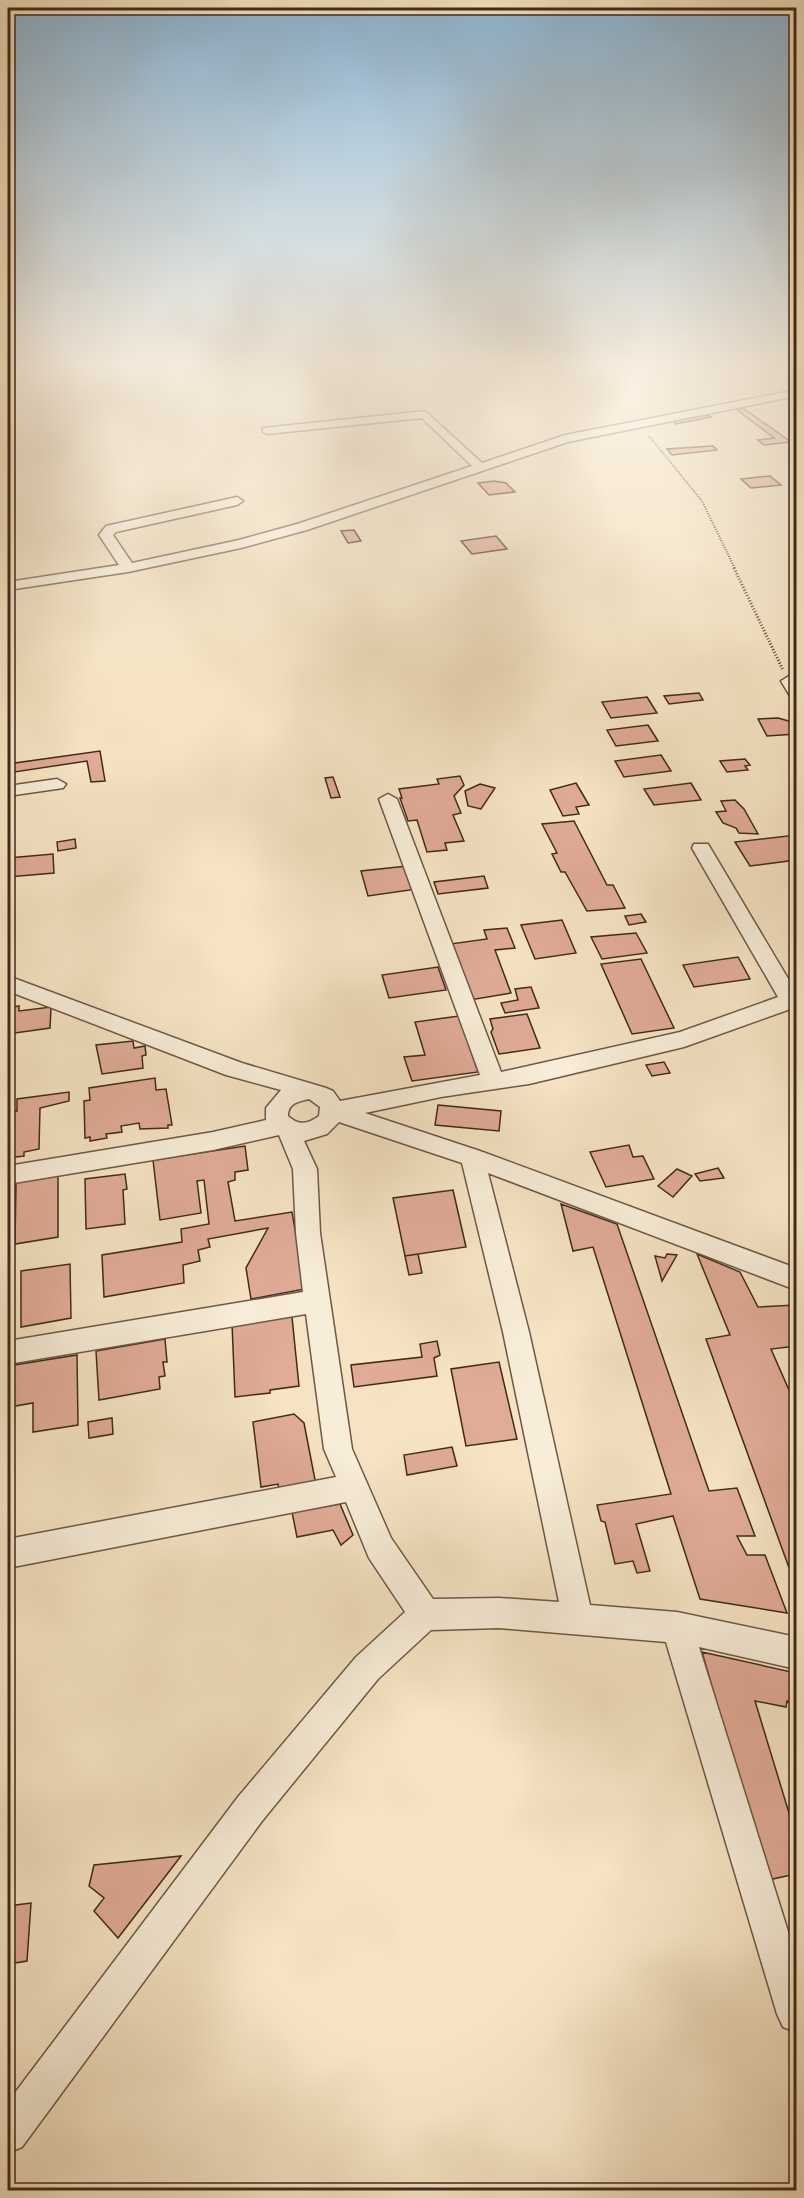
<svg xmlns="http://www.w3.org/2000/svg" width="804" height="2198" font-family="'IM FELL English',serif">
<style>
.building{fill:#e0ab97;stroke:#412a19;stroke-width:1.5}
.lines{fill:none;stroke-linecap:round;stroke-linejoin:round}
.minor-casing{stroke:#6e5844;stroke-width:3}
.path-far1{stroke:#412a19;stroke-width:2;stroke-dasharray:1 1.5;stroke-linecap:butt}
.path{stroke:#412a19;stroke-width:3;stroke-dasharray:1 2;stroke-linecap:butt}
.minor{fill:#f8edd8;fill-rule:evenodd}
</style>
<rect width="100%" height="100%" fill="#f5e3c3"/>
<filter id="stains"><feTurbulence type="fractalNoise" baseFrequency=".00333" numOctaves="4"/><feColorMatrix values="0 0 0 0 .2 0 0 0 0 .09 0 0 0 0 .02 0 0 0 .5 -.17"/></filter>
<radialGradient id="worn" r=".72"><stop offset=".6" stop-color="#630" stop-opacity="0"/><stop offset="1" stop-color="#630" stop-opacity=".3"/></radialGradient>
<path class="building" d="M743 408 791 442 764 445 758 440 774 438 736 409Z
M707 415 711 417 676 424 672 421Z
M713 446 717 450 672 455 667 449Z
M770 476 781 485 751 488 741 479Z
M494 481 506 483 515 492 489 495 478 483Z
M354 530 361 541 348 543 341 531Z
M496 536 507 549 472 554 461 541Z
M699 693 703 700 669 704 664 696Z
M647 697 657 713 611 718 602 702Z
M778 718 796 723V734L767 736 758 719Z
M648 725 658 741 616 746 607 730Z
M100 751 105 781 91 782 87 761 8 773V764Z
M661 755 671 771 624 777 615 761Z
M745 759 750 765 745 766 748 770 727 772 720 761Z
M460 776 464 785 454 796 461 813 453 815 464 841 445 843 447 850 427 852 417 820 408 821 400 798H402L399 789 439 784 437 779Z
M333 777 340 797 331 798 325 778Z
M576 783 589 805 576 807 579 814 563 816 550 790Z
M691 783 701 800 654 805 644 789Z
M480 784 495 788 481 809 468 806 465 791Z
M8 800H12L13 845H8Z
M735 800 744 809 758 834 739 833 736 828 723 823 716 812 726 811 721 801Z
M574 821 607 885H613L625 908 587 911 565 872H561L552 854 557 853 542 824Z
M796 835V860L750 866 735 842Z
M75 839 76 848 58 851 57 842Z
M53 854 54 873 8 877V858Z
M407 866 417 889 368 896 361 871Z
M484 876 488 888 438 894 434 882Z
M641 914 646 922 629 925 625 916Z
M562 920 576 953 535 959 521 925Z
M507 928 515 948 495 950 511 993 470 1000 450 944 487 939 484 930Z
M636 933 647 953 602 959 591 937Z
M738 957 750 979 694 987 683 965Z
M641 959 674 1028 632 1034 601 964Z
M438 967 446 990 389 998 382 975Z
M531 987 539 1008 505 1013 501 1003 518 1000 515 989Z
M19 1006V1011L51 1007 50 1028 8 1034V1008Z
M527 1014 540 1048 499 1054 491 1032 493 1029 490 1019Z
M459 1016 478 1072 412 1081 404 1057 425 1055 415 1022Z
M133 1041 134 1048 145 1046 146 1055 142 1056 143 1068 102 1074 96 1045Z
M8 1055H12L14 1079 8 1080Z
M664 1062 670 1073 652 1076 646 1065Z
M155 1078 156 1090 166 1089 172 1125H168V1128L140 1129 139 1123 121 1126 122 1132 106 1134 107 1138 90 1141V1137L85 1138 84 1101 90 1100 89 1088Z
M69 1092V1101L40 1108 39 1149 24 1152V1156L8 1158V1112L17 1111V1099Z
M438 1105 501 1111 499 1131 435 1125Z
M629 1145 633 1157 643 1156 654 1179 606 1187 590 1152Z
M245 1146 248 1170 235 1172V1180L228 1182 235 1221 292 1212 305 1289 251 1299 246 1268 268 1228 208 1239 210 1247 198 1250 200 1261 183 1265 184 1283 104 1297 102 1255 182 1242 181 1229 209 1224 204 1180 197 1181 201 1213 160 1220 153 1160Z
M718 1168 724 1178 700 1181 695 1174Z
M677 1169 692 1176 673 1197 658 1186Z
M125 1174 127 1189 123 1190 125 1224 86 1229 85 1179Z
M58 1176V1237L15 1244 16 1182Z
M453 1190 466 1247 405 1256 393 1198Z
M561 1204 617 1224 709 1491 737 1488 755 1536H737L747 1555H765L787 1613 700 1599 673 1516 636 1524 650 1571 637 1573 633 1561 615 1564 605 1522 601 1521 597 1505 671 1494 593 1247 573 1251Z
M418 1254 422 1273 409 1275 405 1256Z
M667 1254 677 1255 662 1281 655 1256 665 1258Z
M697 1254 740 1272 758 1307 796 1305V1346L771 1349 796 1406V1587L706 1339 730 1335Z
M70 1264 71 1318 21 1327V1271Z
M292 1317 299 1386 270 1390V1393L235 1397 232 1323Z
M165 1339 167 1362H163L165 1376 159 1377 160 1389 99 1400 96 1351Z
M437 1341 440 1355 434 1358 437 1376 354 1387 351 1365 422 1357 420 1344Z
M77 1355 78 1425 33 1432V1403L10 1407 8 1437V1366Z
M499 1362 517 1439 466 1446 451 1369Z
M294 1414 304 1423 316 1485 280 1495 278 1484 261 1487 253 1422Z
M112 1418 113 1434 89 1438 88 1422Z
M452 1447 457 1466 407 1475 404 1455Z
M340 1504 353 1535 341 1545 333 1530 297 1537 292 1512Z
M702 1652 796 1673V1704L787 1701 786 1707 755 1701 796 1836V1874L768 1880Z
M181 1856 118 1938 94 1911 104 1898 89 1886 94 1865Z
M31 1903 27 1961 8 1964V1906Z"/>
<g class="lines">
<defs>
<path id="minor" d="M796 390V396L568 442 307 530 241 548 128 572 8 590V582L119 565 99 535 106 526 237 497 243 501 237 505 116 532 113 535 132 563 239 540 297 524 472 466 422 418 267 434 263 432V428L425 411 482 463 565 435Z
M789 676 796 680V698L790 696 781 681Z
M57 779 66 784 63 788 8 796V786Z
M388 794 397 799 501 1072 680 1032 778 997 692 848 694 844H708L796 992V1007L684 1047 529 1084 441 1097 365 1113 480 1151 796 1268V1290L488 1173 529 1332 590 1605 677 1612 796 1637V1669L699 1647 796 1957V2032L783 2027 777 2014 666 1642 499 1628 431 1630 378 1679 262 1821 22 2147 8 2153V2102L238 1797 356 1657 405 1612 369 1558 346 1502 8 1568V1539L336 1477 324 1449 306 1314 8 1364V1341L303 1292 296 1233 293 1169 279 1135 213 1150 8 1184V1166L213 1132 266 1120V1108L281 1090 226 1075 8 991V976L242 1063 326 1088 333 1091 340 1101 480 1075 379 799ZM309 1099 320 1107 319 1116C308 1124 299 1126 288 1116 288 1103 298 1102 309 1099ZM339 1122 462 1163 503 1332 559 1602 499 1598 433 1599 391 1538 352 1449 320 1233 317 1169 304 1141 327 1134Z"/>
</defs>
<use href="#minor" class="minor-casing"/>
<path class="path-far1" d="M649 436 702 501 735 569"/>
<path class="path" d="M734 568 783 670"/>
<use href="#minor" class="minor"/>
</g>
<linearGradient id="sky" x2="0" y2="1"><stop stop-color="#8cb7d8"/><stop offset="0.54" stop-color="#faf2e4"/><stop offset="1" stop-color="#faf2e4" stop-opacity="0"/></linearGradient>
<rect width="804" height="675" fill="url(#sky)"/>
<rect width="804" height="2198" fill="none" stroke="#f5e3c3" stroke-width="30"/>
<rect x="9" y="9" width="786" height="2180" fill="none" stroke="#412a19" stroke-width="3"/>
<rect x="15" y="15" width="774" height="2168" fill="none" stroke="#412a19" stroke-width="1.5"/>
<rect width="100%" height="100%" filter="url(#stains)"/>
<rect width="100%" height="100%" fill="url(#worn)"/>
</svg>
